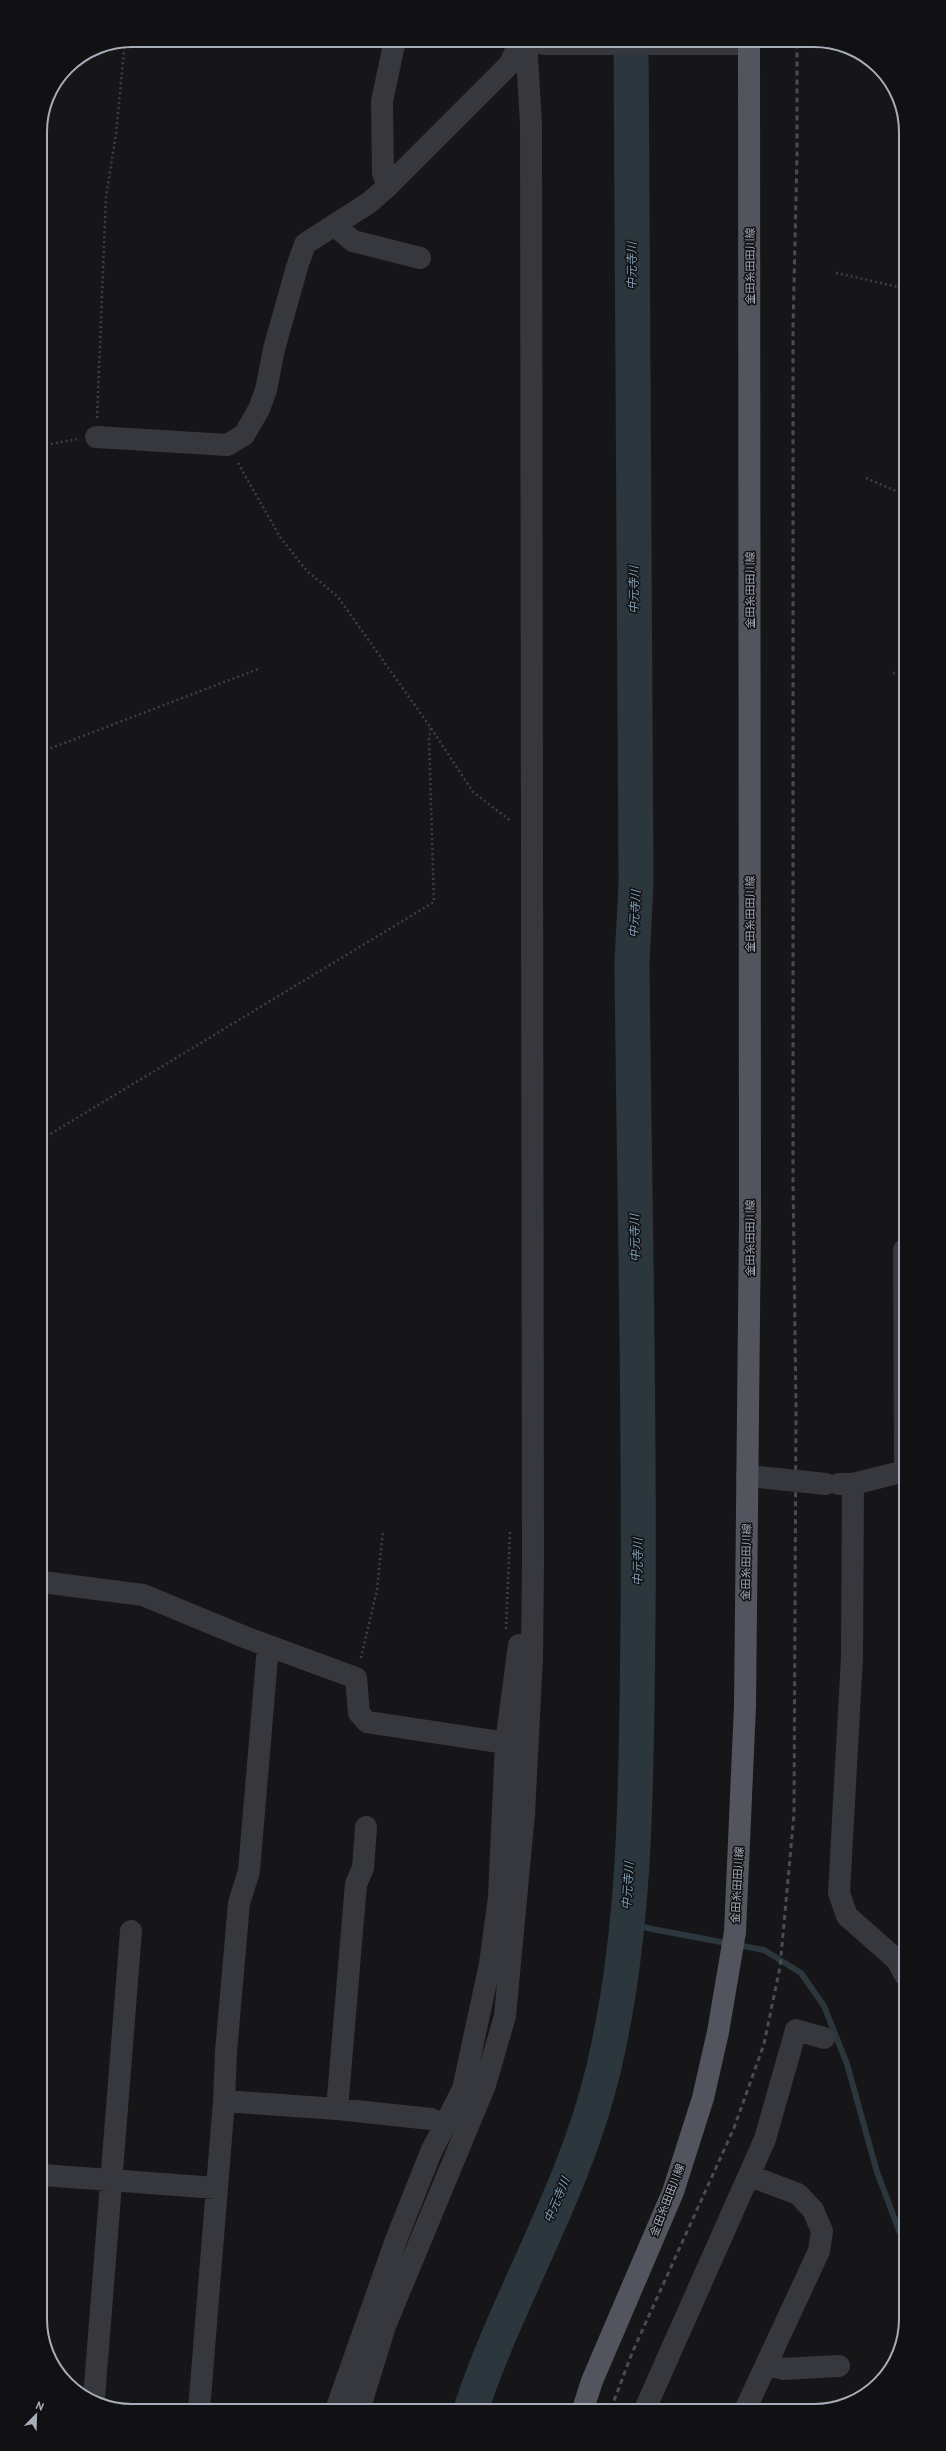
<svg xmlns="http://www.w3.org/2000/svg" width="946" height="2451" font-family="Overpass,'Noto Sans JP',sans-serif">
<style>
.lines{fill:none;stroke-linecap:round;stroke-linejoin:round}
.stream{stroke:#2b363d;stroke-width:6}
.river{stroke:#2b363d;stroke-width:35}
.path{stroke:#3d3f45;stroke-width:2.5;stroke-dasharray:2 3;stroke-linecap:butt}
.minor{stroke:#37383e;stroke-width:22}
.major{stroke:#52555d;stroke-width:22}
.rail{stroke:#494c53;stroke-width:3;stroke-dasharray:5 4;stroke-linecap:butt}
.minor-bridge{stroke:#37383e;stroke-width:22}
.labels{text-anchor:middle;stroke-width:3;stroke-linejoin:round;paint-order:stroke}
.street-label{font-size:11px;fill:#a7adb9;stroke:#111113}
.water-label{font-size:12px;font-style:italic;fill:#7b9eb7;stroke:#111113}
.rim{fill:none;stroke:#a7adb9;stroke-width:2}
</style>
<rect width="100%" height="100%" fill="#161618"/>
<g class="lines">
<path class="stream" d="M626 1922 652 1929 764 1950 801 1973 824 2006 847 2064 877 2172 906 2249"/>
<path class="river" d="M471 2409C509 2295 575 2189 603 2071 638 1926 636 1771 638 1622 640 1402 634 1182 632 962L636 884 631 40"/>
<path class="path" d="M836 273 903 288
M97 418 106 197 116 134 125 41
M41 446 77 439
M238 463 280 537 307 571 338 597 431 728 473 792 511 821
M866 478 903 494
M893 673 904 675
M41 752 261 668
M42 1139 434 902 429 738 431 728
M506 1629 510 1532
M361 1658 377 1590 383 1530"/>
<path class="minor" d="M518 40 547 44H750
M388 186 383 173 382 101 395 40
M334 225 353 241 420 258
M96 437 227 445 244 435 259 409 266 390 274 349 297 267 305 244 370 202 388 186 510 64 520 41
M904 1250 905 1471
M747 1476 778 1479
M839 1484H853L905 1471
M853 1484 852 1657 839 1893 847 1916 897 1960 905 1975
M42 1582 143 1595 247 1638 356 1678 359 1713 367 1722 506 1743
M224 2101 337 2109 356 1884 363 1868 366 1827
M337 2109 431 2119 445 2125
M43 2175 216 2188
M767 2364 783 2369 839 2366
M94 2398 131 1931
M746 2408 819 2251 822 2231 813 2210 798 2194 750 2176
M645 2409 765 2139 796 2030 824 2038
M199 2410 224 2101 226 2052 239 1903 249 1871 268 1646
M336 2410 396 2240 431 2152 463 2089 490 1964 499 1897 506 1743 519 1645
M359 2410 385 2326 485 2085 505 2016 524 1814 532 1657 533 1564 531 124 526 40"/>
<path class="major" d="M583 2409 592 2381 673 2192 703 2098 718 2032 735 1932 745 1706 750 1220 749 40"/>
<path class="rail" d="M611 2409 632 2353 734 2128 764 2044 780 1967 794 1814 796 1408 793 1181V328L797 155V40"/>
<path class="minor-bridge" d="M778 1479 826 1484"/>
</g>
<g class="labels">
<g class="street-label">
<text transform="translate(750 266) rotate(-90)" y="4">金田糸田田川線</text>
<text transform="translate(750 590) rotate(-90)" y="4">金田糸田田川線</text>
<text transform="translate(750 914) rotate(-90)" y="4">金田糸田田川線</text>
<text transform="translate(750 1238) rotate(-90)" y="4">金田糸田田川線</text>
<text transform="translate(746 1562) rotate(-89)" y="4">金田糸田田川線</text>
<text transform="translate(737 1885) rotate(-87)" y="4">金田糸田田川線</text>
<text transform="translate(667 2200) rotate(-69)" y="4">金田糸田田川線</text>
</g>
<g class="water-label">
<text transform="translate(632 266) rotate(-90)" y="4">中元寺川</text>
<text transform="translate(634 590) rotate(-90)" y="4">中元寺川</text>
<text transform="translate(635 914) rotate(-87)" y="4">中元寺川</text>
<text transform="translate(635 1238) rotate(-91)" y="4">中元寺川</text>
<text transform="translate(638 1562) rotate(-90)" y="4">中元寺川</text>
<text transform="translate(628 1886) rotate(-86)" y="4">中元寺川</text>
<text transform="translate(557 2200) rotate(-67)" y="4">中元寺川</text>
</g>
</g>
<path d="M0 0H946V2451H0ZM132 47H814A85 85 0 0 1 899 132V2319A85 85 0 0 1 814 2404H132A85 85 0 0 1 47 2319V132A85 85 0 0 1 132 47Z" fill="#111113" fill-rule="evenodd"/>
<path class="rim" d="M132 47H814A85 85 0 0 1 899 132V2319A85 85 0 0 1 814 2404H132A85 85 0 0 1 47 2319V132A85 85 0 0 1 132 47Z"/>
<g transform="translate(36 2415) rotate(23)" stroke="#111113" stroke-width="3" paint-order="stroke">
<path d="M0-3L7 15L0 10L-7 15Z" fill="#a7adb9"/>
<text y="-6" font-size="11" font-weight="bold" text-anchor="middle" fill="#a7adb9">N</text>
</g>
</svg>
